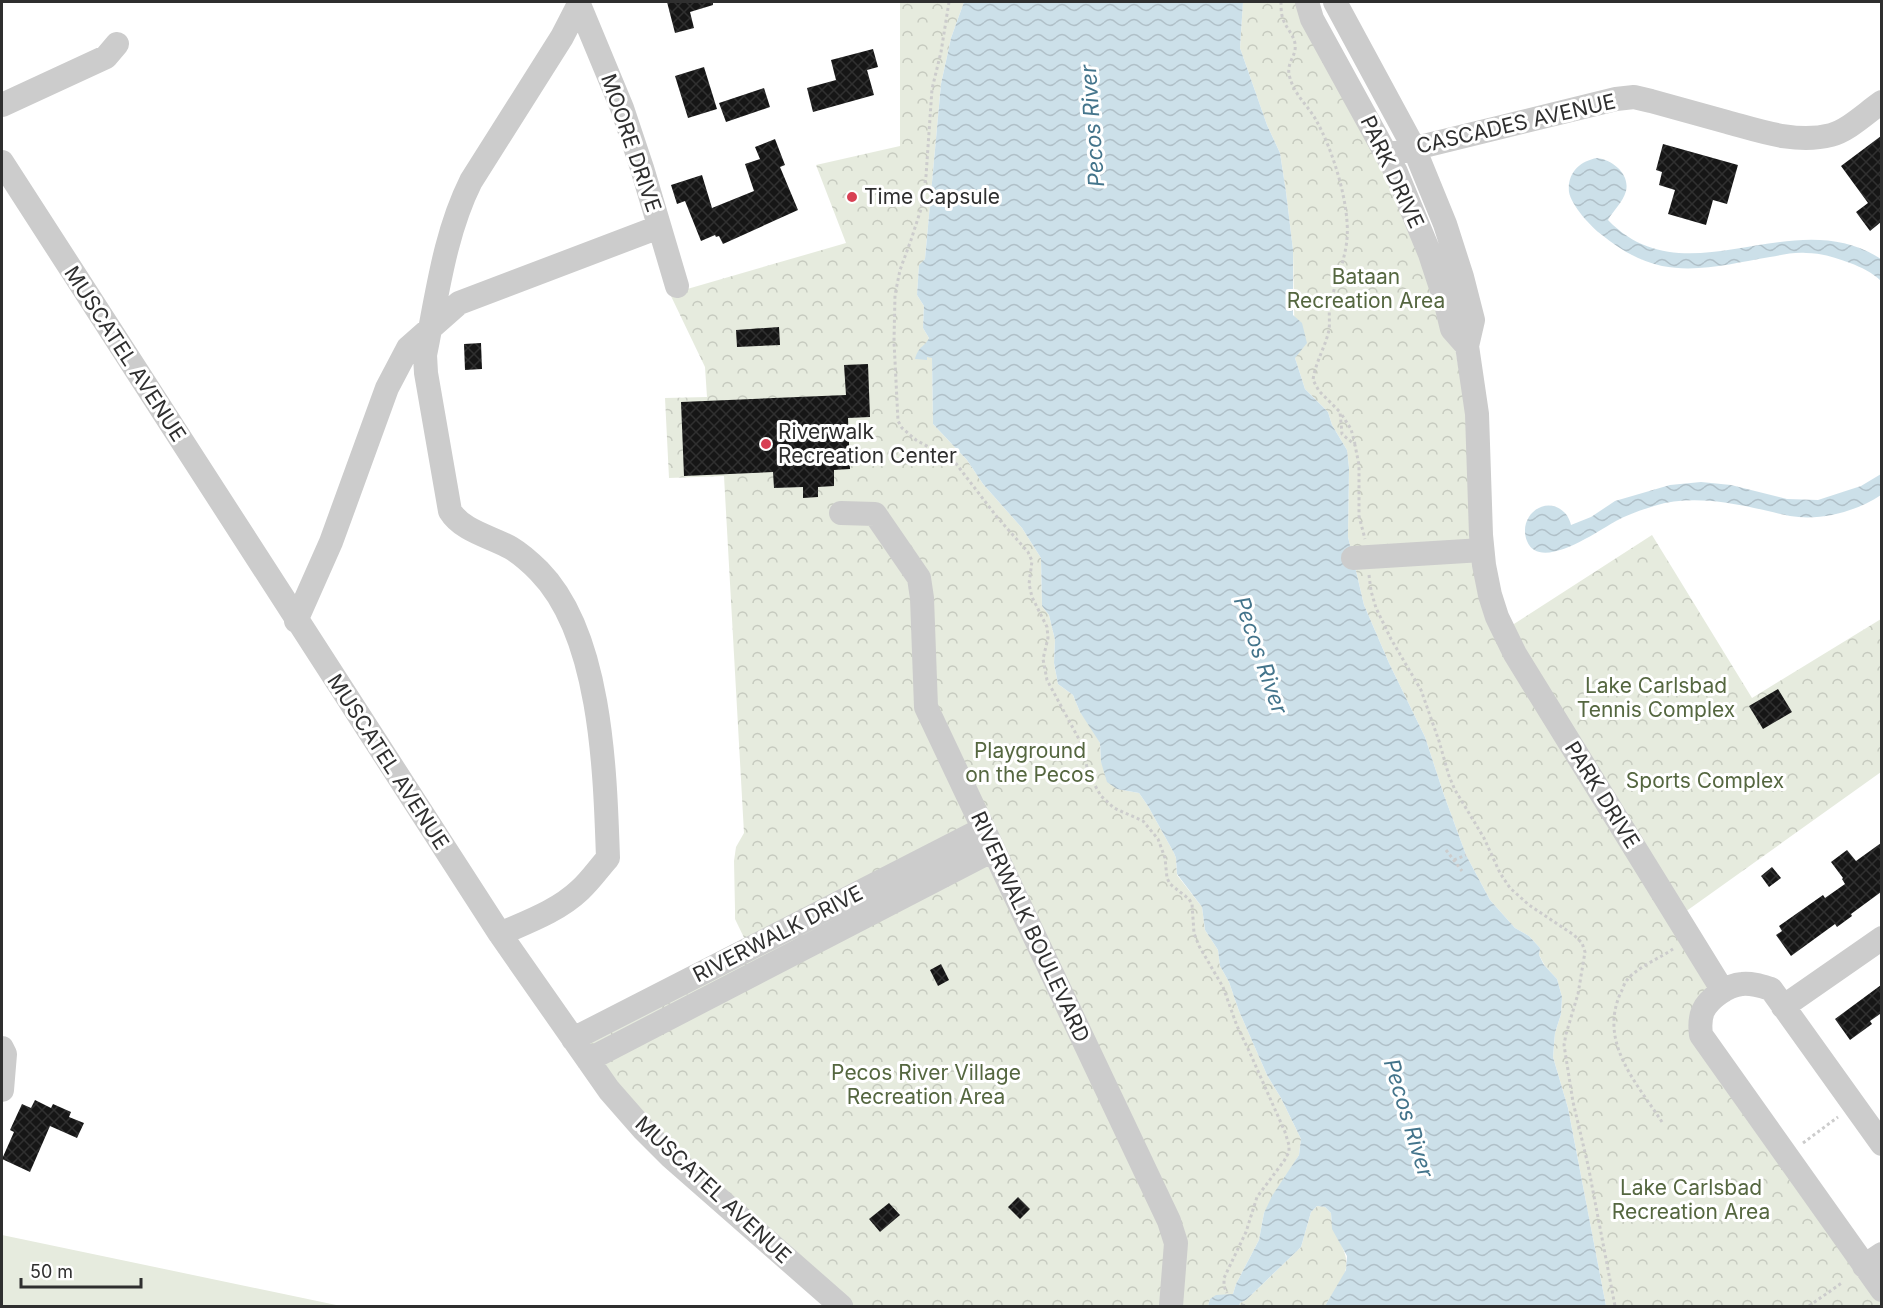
<svg xmlns="http://www.w3.org/2000/svg" width="1883" height="1308" font-family="Inter,sans-serif">
<style>
.grass{fill:#e6ebde}
.park{fill:url(#park-crowns)}
.water{fill:url(#water-waves)}
.building{fill:url(#building-cross-hatch)}
.lines{fill:none;stroke-linecap:round;stroke-linejoin:round}
.path{stroke:#ccc;stroke-width:3;stroke-dasharray:3 3;stroke-linecap:butt}
.minor{stroke:#ccc;stroke-width:24}
.poi-dot{fill:#d84054;stroke:#fff;stroke-width:2}
.labels{text-anchor:middle;stroke-width:6;stroke-linejoin:round;paint-order:stroke}
.street-label{font-size:21px;fill:#2f2f2f;stroke:#fff}
.poi-label{font-size:21px;fill:#2f2f2f;stroke:#fff;text-anchor:start}
.park-label{font-size:21px;fill:#556740;stroke:#fff}
.water-label{font-size:22px;font-style:italic;fill:#43748b;stroke:#fff}
</style>
<defs>
<pattern id="park-crowns" width="20" height="18" patternUnits="userSpaceOnUse" patternTransform="scale(1.5)"><rect width="20" height="18" fill="#e6ebde"/><path d="M2 6a3 3 0 1 1 6 0M12 15a3 3 0 1 1 6 0" fill="none" stroke="#c6cabf"/></pattern>
<pattern id="water-waves" width="16" height="10" patternUnits="userSpaceOnUse" patternTransform="scale(1.5)"><rect width="16" height="10" fill="#cce0e9"/><path d="M0 5q4-4 8 0t8 0" fill="none" stroke="#b0c0c8"/></pattern>
<pattern id="building-cross-hatch" width="8" height="8" patternUnits="userSpaceOnUse" patternTransform="scale(1.5)"><rect width="8" height="8" fill="#161616"/><path d="M0 0l8 8M0 8l8-8" fill="none" stroke="#303030"/></pattern>
</defs>
<rect width="100%" height="100%" fill="#fff"/>
<path class="grass" d="M2 1235 341 1306H2Z"/>
<path class="park" d="M900 2H964L951 38 941 84 925 259 919 266 917 295 924 306 923 328 929 338 927 343V357H932L933 424 967 460 983 484 1022 528 1041 558 1042 606 1049 615 1055 640 1054 663 1058 684 1073 695 1080 712 1093 729 1100 743 1101 762 1117 789 1139 793 1148 806 1174 853 1176 858 1177 875 1202 907 1205 930 1218 950 1220 966 1229 982 1239 1011 1267 1075 1281 1098 1301 1139 1299 1155 1264 1213 1259 1240 1236 1284 1233 1294 1210 1299 1208 1306H841L703 1186 573 1039 749 948 735 919V909L734 861 736 847 744 833 724 476 669 478 665 398 707 397 705 367 670 294 846 243 816 165 900 146Z
M1243 2H1307L1336 60 1452 329 1503 631 1652 535 1752 698 1881 619V772L1678 917 1723 991 1700 1024 1881 1290V1306H1606L1568 1108 1553 1057 1555 1033 1561 1014 1562 997 1557 979 1545 966 1539 955 1540 948 1529 936 1515 928 1490 900 1466 855 1444 795 1425 737 1389 663 1364 605 1348 537 1349 468 1347 450 1332 425 1328 412 1305 389 1295 358 1293 250 1286 192 1280 153 1267 125 1240 48Z
M1317 1206 1325 1207 1331 1213C1330 1233 1350 1250 1346 1268 1344 1282 1331 1295 1325 1306H1239L1240 1303 1246 1300 1301 1247 1311 1212Z"/>
<path class="water" d="M964 2H1243L1240 48 1267 125 1280 153 1286 192 1293 250V315L1302 323 1307 343 1295 358 1305 389 1328 412 1332 425 1347 450 1349 468 1348 537 1364 605 1389 663 1425 737 1444 795 1466 855 1490 900 1515 928 1529 936 1540 948 1539 955 1544 965 1557 979 1562 997 1561 1014 1555 1033 1553 1057 1568 1108 1606 1306H1325L1346 1270 1347 1256 1332 1229 1331 1213 1325 1207 1317 1206 1311 1212 1301 1247 1246 1300 1240 1303 1239 1306H1208L1210 1299 1216 1295 1233 1294 1236 1284 1259 1240 1264 1213 1272 1196 1299 1155 1301 1139 1281 1098 1267 1075 1239 1011 1229 982 1220 966 1218 950 1205 930 1202 907 1177 874 1176 858 1174 853 1148 806 1139 793 1117 789 1107 782 1101 762 1100 743 1080 712 1073 695 1058 684 1054 663 1055 640 1049 615 1042 606 1041 558 1022 528 983 484 967 460 933 424 932 358 927 357V360L915 359C919 345 924 348 929 338L923 328 924 306 917 295 919 265 925 259 941 84 951 38Z
M1597 158C1613 160 1630 174 1626 191 1623 202 1613 211 1608 220 1686 301 1792 201 1881 259V281C1873 273 1861 267 1850 263 1836 258 1822 253 1806 253 1794 252 1782 255 1770 257 1734 263 1698 273 1662 266 1639 261 1619 249 1602 235 1591 227 1571 205 1569 192 1567 173 1580 161 1597 158Z
M1881 474V495C1855 512 1821 521 1790 516 1778 514 1766 510 1754 508 1722 501 1686 496 1654 506 1641 510 1627 515 1616 521 1599 530 1540 573 1527 541 1517 516 1546 493 1565 513 1568 516 1570 521 1571 525L1591 517 1615 501 1670 485 1701 482 1731 485 1787 499 1818 500 1861 486Z"/>
<path class="building" d="M667 2H713V5L690 12 694 28 675 33Z
M873 49 878 67 867 70 874 95 813 112 807 88 836 80 831 60Z
M704 67 717 109 688 118 675 76Z
M764 88 770 107 726 122 719 103Z
M1881 136V222L1870 231 1856 212 1868 203 1841 166Z
M775 139 785 165 780 167 798 210 723 244 719 236 716 237 715 235 701 241 685 201 677 204 671 185 702 175 712 208 754 191 745 164 760 159 755 147Z
M1663 144 1738 165 1727 204 1713 200 1706 225 1668 214 1675 190 1659 185 1662 172 1656 170Z
M779 327 780 345 737 347 736 330Z
M481 343 482 369 465 370 464 344Z
M868 364 870 417 848 418 850 469 834 470V486L818 487V497L803 498V487L774 488 773 472 684 476 681 402 846 395 844 365Z
M1778 689 1792 712 1763 729 1749 706Z
M1881 843V892L1851 914 1852 916 1837 927 1835 924 1791 956 1776 935 1782 931 1779 926 1823 895 1825 898 1845 884 1842 879 1843 878 1831 862 1847 850 1856 861Z
M1772 867 1781 878 1769 887 1761 876Z
M941 964 949 980 938 986 930 970Z
M1881 985V1016L1880 1014 1870 1021 1872 1024 1850 1040 1835 1019Z
M35 1100 51 1108 53 1104 71 1112 69 1117 84 1123 77 1138 50 1126 30 1172 2 1159 14 1132 10 1130 22 1104 31 1108Z
M1018 1197 1030 1209 1020 1219 1008 1207Z
M889 1203 900 1215 880 1232 869 1219Z"/>
<g class="lines">
<path class="path" d="M949 2 941 52 932 89 926 176 921 209 911 240 900 270 895 295 894 341 898 421 902 428 916 440 954 461 997 517 1028 552 1032 561 1029 584 1032 597 1047 627 1048 638 1043 659 1047 680 1081 743 1089 775 1101 796 1114 808 1143 821 1158 839 1165 858 1167 878 1170 884 1189 899 1192 904 1194 933 1199 946 1223 987 1237 1026 1250 1053 1285 1132 1289 1145V1152L1284 1161 1257 1197 1246 1232 1224 1278V1286L1227 1293
M1281 2C1281 7 1281 14 1283 19 1286 28 1294 35 1295 44 1297 55 1287 62 1289 74 1293 94 1307 104 1316 120 1333 150 1350 205 1347 239 1345 261 1335 283 1330 305 1328 315 1331 324 1328 334 1324 349 1315 364 1313 380L1319 391 1340 412 1342 434 1355 445 1359 465V516L1365 539
M1342 415 1351 429 1355 444
M1369 575 1371 591 1376 608 1391 639 1421 690 1439 741 1449 776 1455 790 1484 838 1500 873 1510 888 1529 905 1574 935 1582 943 1585 952 1578 994 1566 1034 1564 1045 1573 1102 1588 1165 1615 1306
M1446 850 1462 871
M1454 860 1466 855
M1662 1122C1636 1082 1598 1042 1621 992 1623 989 1624 983 1627 980 1636 968 1660 958 1673 949
M1803 1143 1838 1117
M1242 1305 1246 1306
M1809 1306 1843 1282"/>
<path class="minor" d="M578 2 622 108 642 168 677 286
M1307 2 1312 19 1396 172 1430 254 1445 300 1452 329 1467 346
M1335 2 1414 148 1445 224 1462 277 1473 320 1467 346 1477 414 1481 535 1484 565 1490 595 1497 617 1515 654 1723 991
M2 105 106 57 117 44
M1387 155 1616 99 1634 97 1651 101C1676 108 1701 115 1727 122 1760 131 1796 144 1831 135 1849 130 1866 113 1882 102
M2 162 500 934 609 1090 644 1130 671 1157 841 1306
M841 513 875 514 919 578 922 598 926 707 1169 1221 1176 1243 1171 1306
M1353 558 1482 550
M296 621 331 542 387 388 408 348 459 303 659 227
M500 934C527 922 558 911 580 890 590 881 599 868 608 858 605 773 602 635 539 571 531 563 521 554 511 548 492 537 462 531 450 511L426 373 425 355C437 297 444 235 471 181L562 37 579 4
M1783 1007 1882 938
M573 1039 983 829
M2 1048 5 1054 2 1090
M588 1060 993 850
M1882 1144 1771 989C1761 986 1752 983 1742 984 1728 985 1709 998 1703 1011 1700 1018 1700 1027 1701 1035L1882 1290
M1864 1266 1882 1254"/>
</g>
<g class="poi-dot">
<circle cx="852" cy="197" r="6"/>
<circle cx="766" cy="444" r="6"/>
</g>
<g class="labels">
<g class="street-label">
<text transform="translate(1516 124) rotate(-13)" y="7">CASCADES AVENUE</text>
<text transform="translate(631 143) rotate(71)" y="7">MOORE DRIVE</text>
<text transform="translate(1392 172) rotate(65)" y="7">PARK DRIVE</text>
<text transform="translate(125 354) rotate(57)" y="7">MUSCATEL AVENUE</text>
<text transform="translate(388 762) rotate(57)" y="7">MUSCATEL AVENUE</text>
<text transform="translate(1602 795) rotate(58)" y="7">PARK DRIVE</text>
<text transform="translate(1030 927) rotate(65)" y="7">RIVERWALK BOULEVARD</text>
<text transform="translate(778 934) rotate(-27)" y="7">RIVERWALK DRIVE</text>
<text transform="translate(713 1190) rotate(43)" y="7">MUSCATEL AVENUE</text>
</g>
<g class="poi-label">
<text x="864" y="204">Time Capsule</text>
<text x="778" y="439">Riverwalk<tspan x="778" dy="24">Recreation Center</tspan></text>
</g>
<g class="park-label">
<text x="1366" y="284">Bataan<tspan x="1366" dy="24">Recreation Area</tspan></text>
<text x="1656" y="693">Lake Carlsbad<tspan x="1656" dy="24">Tennis Complex</tspan></text>
<text x="1030" y="758">Playground<tspan x="1030" dy="24">on the Pecos</tspan></text>
<text x="1705" y="788">Sports Complex</text>
<text x="926" y="1080">Pecos River Village<tspan x="926" dy="24">Recreation Area</tspan></text>
<text x="1691" y="1195">Lake Carlsbad<tspan x="1691" dy="24">Recreation Area</tspan></text>
</g>
<g class="water-label">
<text transform="translate(1092 126) rotate(-94)" y="8">Pecos River</text>
<text transform="translate(1261 655) rotate(71)" y="8">Pecos River</text>
<text transform="translate(1409 1118) rotate(73)" y="8">Pecos River</text>
</g>
</g>
<rect width="1883" height="1308" fill="none" stroke="#2f2f2f" stroke-width="6"/>
<path d="M21 1278v9h120v-9" fill="none" stroke="#2f2f2f" stroke-width="3"/>
<text x="30" y="1278" font-size="18" fill="#2f2f2f" stroke="#ffffff" stroke-width="4.5" paint-order="stroke">50 m</text>
</svg>
